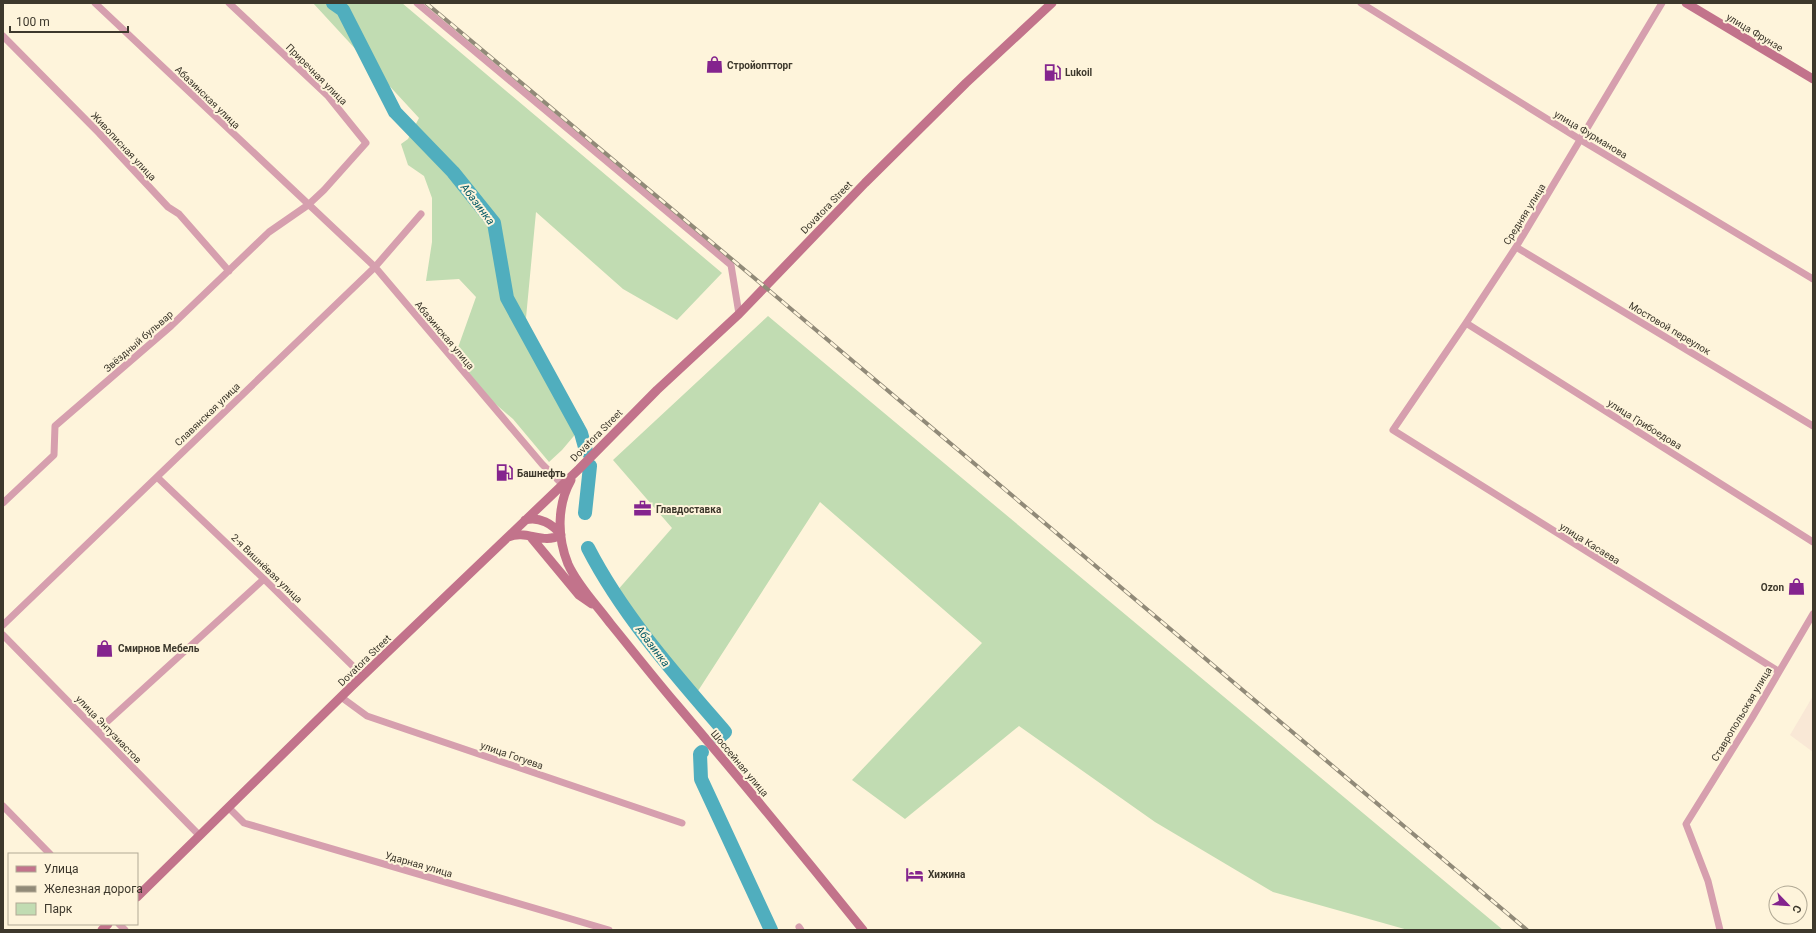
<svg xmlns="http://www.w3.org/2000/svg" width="1816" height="933" font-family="Roboto,sans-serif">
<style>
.medical{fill:#f9e8d6}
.green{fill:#c1dcb2}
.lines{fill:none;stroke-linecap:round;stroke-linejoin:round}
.river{stroke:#50aebe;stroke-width:14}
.street{stroke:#d69fae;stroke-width:7}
.secondary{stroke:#c2738b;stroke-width:9}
.rail-casing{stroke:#918a78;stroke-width:4}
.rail{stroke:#fef4db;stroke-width:2.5;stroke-dasharray:8;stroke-linecap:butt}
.labels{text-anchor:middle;stroke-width:4;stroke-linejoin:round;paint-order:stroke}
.street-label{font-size:10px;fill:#3d382c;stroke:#fef4db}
.poi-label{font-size:10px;font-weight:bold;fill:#3d382c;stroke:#fef4db;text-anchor:start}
.water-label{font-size:11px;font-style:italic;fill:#055a66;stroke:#fef4db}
</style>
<rect width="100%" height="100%" fill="#fef4db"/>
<path class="medical" d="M1813 696V752L1790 735Z"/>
<path class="green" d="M313 3H402L722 273 677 320 623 289 536 212 526 318 558 384 584 424 562 450 549 462 513 419 478 389 455 356 476 297 459 279 426 281 432 242V198L424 176 408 165 401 144 408 139 419 118Z
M768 316 1503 930H1408L1273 892 1155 822 1019 726 905 819 852 780 982 643 820 502 696 694 616 592 672 528 613 460Z"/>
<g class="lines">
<path class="river" d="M333 3 343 10 395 112 453 172 494 223 507 298 581 433 586 451
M585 513 590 466
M588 548C623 616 675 674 725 732L719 737
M702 752 700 754 701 779 771 930"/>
<path class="street" d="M95 3 375 267 542 464 562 484
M417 3 731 265 739 314
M1361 3 1581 140 1813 279
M1662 3 1516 247 1466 323 1393 430 1778 671
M3 36 99 133 168 207 179 214 229 271
M1516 247 1813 426
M1466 323 1813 542
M157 477 264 579 363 676
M3 503 54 455 55 426 171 326 269 232 308 205 324 190 366 143 328 96 229 3
M3 625 375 267 421 214
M3 635 200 836
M341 697 367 716 682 823
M97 731 264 579
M3 806 50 854
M229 808 244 823 609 930
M119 924 125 930
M799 927 801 930
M1720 930 1708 881 1686 824 1752 718 1813 614"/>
<path class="secondary" d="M1686 3 1813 79
M571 480C557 505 557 537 568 564 578 586 596 604 610 623 632 650 654 678 677 705 740 779 802 854 863 930
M525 520C539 516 553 524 561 535
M530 536 579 595 592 604
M508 537C527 529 542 545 561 535
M137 897 351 687 579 469 657 390 739 314 865 183 966 83 1052 3
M102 930 108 924"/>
<defs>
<path id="rail" d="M426 3 765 287 1527 930"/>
</defs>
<use href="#rail" class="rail-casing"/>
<use href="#rail" class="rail"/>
</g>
<defs>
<symbol id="shop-bare" viewBox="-9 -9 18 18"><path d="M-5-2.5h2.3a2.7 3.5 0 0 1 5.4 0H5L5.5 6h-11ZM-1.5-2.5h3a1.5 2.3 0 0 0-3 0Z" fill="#84248e" stroke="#fef4db" stroke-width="2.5" paint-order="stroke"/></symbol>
<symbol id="fuel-bare" viewBox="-9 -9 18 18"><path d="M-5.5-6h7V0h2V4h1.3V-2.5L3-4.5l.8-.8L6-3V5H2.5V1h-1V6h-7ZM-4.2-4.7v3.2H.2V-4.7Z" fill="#84248e" stroke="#fef4db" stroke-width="2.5" paint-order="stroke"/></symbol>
<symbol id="office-bare" viewBox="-9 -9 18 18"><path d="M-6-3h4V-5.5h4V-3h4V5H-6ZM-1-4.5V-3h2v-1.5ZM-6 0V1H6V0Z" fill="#84248e" stroke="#fef4db" stroke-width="2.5" paint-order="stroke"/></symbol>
<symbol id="hotel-bare" viewBox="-9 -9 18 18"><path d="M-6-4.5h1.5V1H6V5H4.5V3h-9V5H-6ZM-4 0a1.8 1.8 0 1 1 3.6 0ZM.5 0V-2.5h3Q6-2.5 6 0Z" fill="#84248e" stroke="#fef4db" stroke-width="2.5" paint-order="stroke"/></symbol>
</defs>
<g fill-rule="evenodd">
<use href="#shop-bare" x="702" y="52" width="25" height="25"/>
<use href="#fuel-bare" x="1040" y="60" width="25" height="25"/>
<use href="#fuel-bare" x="492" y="460" width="25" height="25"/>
<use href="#office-bare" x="630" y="496" width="25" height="25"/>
<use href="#shop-bare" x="1784" y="574" width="25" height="25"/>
<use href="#shop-bare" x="92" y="636" width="25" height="25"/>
<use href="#hotel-bare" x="902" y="862" width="25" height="25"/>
</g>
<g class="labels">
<g class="street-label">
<text transform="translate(1755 32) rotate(31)" y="4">улица Фрунзе</text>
<text transform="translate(317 74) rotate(45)" y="4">Приречная улица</text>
<text transform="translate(208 97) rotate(44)" y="4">Абазинская улица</text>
<text transform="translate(1591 134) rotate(31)" y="4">улица Фурманова</text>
<text transform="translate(124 146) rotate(47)" y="4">Живописная улица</text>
<text transform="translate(826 207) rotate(-46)" y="4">Dovatora Street</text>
<text transform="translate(1524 214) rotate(-58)" y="4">Средняя улица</text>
<text transform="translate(1670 328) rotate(31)" y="4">Мостовой переулок</text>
<text transform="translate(445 335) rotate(50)" y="4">Абазинская улица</text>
<text transform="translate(138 341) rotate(-41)" y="4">Звёздный бульвар</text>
<text transform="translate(207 414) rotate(-44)" y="4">Славянская улица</text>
<text transform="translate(1645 424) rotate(32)" y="4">улица Грибоедова</text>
<text transform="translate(596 435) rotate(-45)" y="4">Dovatora Street</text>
<text transform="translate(1590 543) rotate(32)" y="4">улица Касаева</text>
<text transform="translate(267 568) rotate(44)" y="4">2-я Вишнёвая улица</text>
<text transform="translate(364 660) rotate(-44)" y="4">Dovatora Street</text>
<text transform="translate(1741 714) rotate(-59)" y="4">Ставропольская улица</text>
<text transform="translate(109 729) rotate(46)" y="4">улица Энтузиастов</text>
<text transform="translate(512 755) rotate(19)" y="4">улица Гогуева</text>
<text transform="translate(740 763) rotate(50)" y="4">Шоссейная улица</text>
<text transform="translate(419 864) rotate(16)" y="4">Ударная улица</text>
</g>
<g class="poi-label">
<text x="727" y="69">Стройоптторг</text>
<text x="1065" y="76">Lukoil</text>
<text x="517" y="477">Башнефть</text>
<text x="656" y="513">Главдоставка</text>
<text x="1784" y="591" text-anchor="end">Ozon</text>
<text x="118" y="652">Смирнов Мебель</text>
<text x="928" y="878">Хижина</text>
</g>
<g class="water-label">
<text transform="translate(478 204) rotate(53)" y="4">Абазинка</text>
<text transform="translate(653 646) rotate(53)" y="4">Абазинка</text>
</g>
</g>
<rect width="1816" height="933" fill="none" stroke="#3d382c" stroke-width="8"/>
<rect x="8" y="853" width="130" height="72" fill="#fef4db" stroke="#b1a995"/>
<rect x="16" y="866" width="20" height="6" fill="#c2738b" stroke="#b1a995"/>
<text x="44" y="873" font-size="12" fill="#3d382c">Улица</text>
<rect x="16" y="886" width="20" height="6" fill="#918a78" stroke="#b1a995"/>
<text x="44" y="893" font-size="12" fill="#3d382c">Железная дорога</text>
<rect x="16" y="903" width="20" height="12" fill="#c1dcb2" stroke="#b1a995"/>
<text x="44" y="913" font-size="12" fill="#3d382c">Парк</text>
<g transform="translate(1788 905) rotate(115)"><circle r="19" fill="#fef4db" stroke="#b1a995"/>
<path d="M0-3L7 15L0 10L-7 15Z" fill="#84248e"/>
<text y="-6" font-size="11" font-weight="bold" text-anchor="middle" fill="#3d382c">С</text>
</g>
<path d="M10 26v6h118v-6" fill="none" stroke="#3d382c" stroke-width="2"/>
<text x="16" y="26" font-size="12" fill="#3d382c" stroke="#fef4db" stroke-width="3" paint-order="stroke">100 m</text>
</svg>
